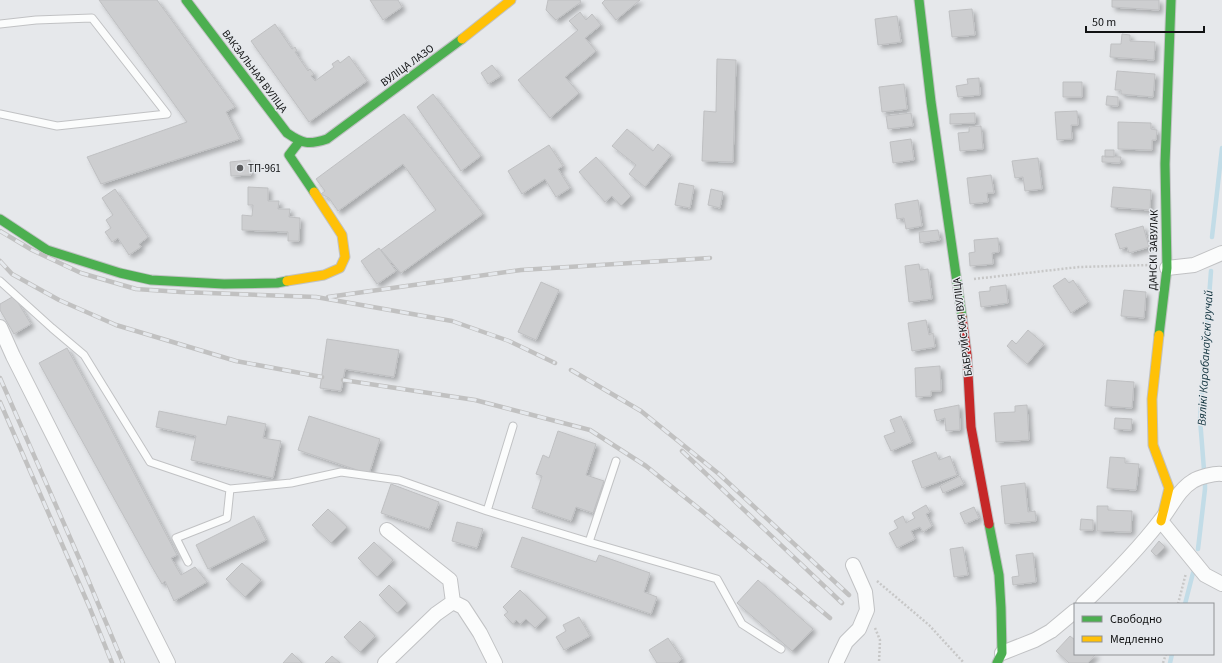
<svg xmlns="http://www.w3.org/2000/svg" width="1222" height="663" font-family="'Source Sans 3',sans-serif">
<style>
.lines{fill:none;stroke-linecap:round;stroke-linejoin:round}
.stream{stroke:#c2dce7;stroke-width:4.5}
.building{fill:#cdced0;stroke:#bfc0c2;filter:url(#shadow)}
.lane-casing{stroke:#c1c2c4;stroke-width:9}
.street-casing{stroke:#c1c2c4;stroke-width:16}
.fast-casing{stroke:#c1c2c4;stroke-width:11}
.slow-casing{stroke:#c1c2c4;stroke-width:11}
.jam-casing{stroke:#c1c2c4;stroke-width:11}
.path{stroke:#c7c7c7;stroke-width:2.5;stroke-dasharray:2 2;stroke-linecap:butt}
.lane{stroke:#fbfcfc;stroke-width:7}
.street{stroke:#fbfcfc;stroke-width:14}
.fast{stroke:#4caf50;stroke-width:9}
.slow{stroke:#ffc107;stroke-width:9}
.jam{stroke:#c62828;stroke-width:9}
.rail-casing{stroke:#c1c1c1;stroke-width:4.5}
.rail{stroke:#e5e8ec;stroke-width:3;stroke-dasharray:9;stroke-linecap:butt}
.poi-dot{fill:#5c5d5f;stroke:#e5e8ec;stroke-width:1.5}
.labels{text-anchor:middle;stroke-width:3;stroke-linejoin:round;paint-order:stroke}
.street-label{font-size:11px;fill:#111213;stroke:#e5e8ec}
.poi-label{font-size:11px;fill:#111213;stroke:#e5e8ec;text-anchor:start}
.water-label{font-size:12px;font-style:italic;fill:#0f313c;stroke:#e5e8ec}
</style>
<defs>
<filter id="shadow"><feDropShadow dx="3.5" dy="3.5" stdDeviation="2" flood-color="#0004"/></filter>
</defs>
<rect width="100%" height="100%" fill="#e6e8eb"/>
<g class="lines">
<path class="stream" d="M1212 237 1222 148
M1204 470 1200 419 1211 271
M1198 549 1205 489V484
M1185 604 1193 573
M1170 663 1172 654"/>
</g>
<path class="building" d="M99 0H157L235 107 226 112 240 139 101 184 87 157 187 122Z
M370 0H398L402 7 383 20Z
M548 0H580L581 2 556 20 546 10Z
M605 0H640L616 20 602 3Z
M1112 0H1159V10L1112 7Z
M972 9 975 35 952 37 949 11Z
M580 12 586 20 592 14 601 25 585 38 596 51 565 77 579 93 550 118 518 80 578 30 569 21Z
M897 16 901 42 878 45 875 19Z
M275 24 292 49 295 47 297 51 295 52 308 71 310 69 314 74 311 76 315 81 334 67 332 64 338 60 340 63 349 56 367 81 309 122 251 41Z
M1122 34 1130 35V41L1155 42 1154 60 1110 57 1111 44H1121Z
M717 59 736 60 733 162 702 161 704 111 716 112Z
M492 65 501 76 488 84 481 73Z
M1117 71 1155 74 1153 97 1121 94V90H1115Z
M979 78 980 95 958 97 956 86 968 84 967 79Z
M1063 82H1082V97H1063Z
M904 84 907 109 882 112 879 87Z
M433 94 481 156 461 171 417 107Z
M1107 96 1118 97V106L1106 105Z
M1077 111 1078 125H1071L1072 139 1057 140 1055 112Z
M911 113 913 126 888 129 886 116Z
M975 113V123L950 124V114Z
M404 114 483 214 401 273 381 250 436 210 403 164 338 211 329 198 321 194 325 191 316 179Z
M1118 122 1151 123V129L1157 130 1156 140H1152V150L1118 149Z
M981 126 983 149 960 151 958 133 969 132V127Z
M627 129 653 151 658 144 671 155 645 187 629 174 636 165 612 146Z
M911 139 914 160 893 163 890 142Z
M549 145 563 166 558 169 570 188 556 197 545 179 522 194 508 171Z
M1105 150H1114V157H1105Z
M1102 156 1121 157 1120 163 1102 162Z
M596 157 631 196 621 206 612 196 605 202 579 172Z
M1038 158 1042 189 1025 191 1023 177 1015 178 1012 161Z
M250 160 251 175 231 176 230 162Z
M991 175 994 193H987L988 202 970 204 967 178Z
M679 183 694 186 690 208 675 205Z
M248 187 268 188V201H279L278 209H290L289 217 300 218 299 241H288V232L242 230V215L252 216 253 205H248Z
M1113 187 1151 190 1150 210 1111 207Z
M115 189 148 237 139 244 141 247 129 255 118 238 112 242 105 232 111 228 106 220 113 215 102 198Z
M711 189 723 192 720 208 708 205Z
M918 200 922 226 906 229 904 218 897 219 895 204Z
M1143 226 1149 247 1129 253 1127 247 1120 249 1115 234Z
M938 230 940 240 920 243 919 232Z
M998 238 999 252 992 253 993 264 970 266 969 253 975 252 974 240Z
M379 248 396 271 377 284 361 261Z
M919 264 920 270 928 269 932 299 909 302 905 266Z
M1065 278 1069 283 1073 280 1088 302 1071 313 1053 286Z
M541 282 559 290 536 340 518 332Z
M1006 285 1008 303 981 307 979 292 990 291V287Z
M1124 290 1146 292 1144 318 1121 316Z
M14 296 31 324 14 334 0 310V304Z
M926 320 929 335 933 333 935 347 912 351 908 323Z
M1028 330 1044 344 1027 364 1007 346 1012 340 1016 344Z
M327 339 399 350 394 377 345 369 341 391 320 388Z
M67 348 103 414 177 555 171 558 181 575 195 567 207 582 174 601 165 581 162 584 152 567 39 363Z
M940 366 941 391H931V396L916 397 915 368Z
M1107 380 1134 382 1132 408 1105 406Z
M959 405 960 430 946 431 945 418 937 421 934 410Z
M1027 405 1029 440 996 442 994 413 1015 412V406Z
M159 411 226 425 228 416 266 424 263 438 281 441 273 478 191 460 196 436 156 427Z
M309 416 380 439 369 474 298 450Z
M901 416 912 442 891 451 884 436 895 432 890 420Z
M1115 418 1132 419 1131 430 1114 429Z
M558 431 596 444 586 475 604 481 593 513 576 507 571 521 532 508 542 476 536 474 543 455 549 458Z
M936 452 939 460 950 456 957 475 922 488 912 461Z
M1110 457 1125 458V463L1139 464 1136 490 1107 488Z
M960 476 964 484 943 493 940 486Z
M1025 483 1028 512 1035 511 1036 521 1005 524 1001 486Z
M391 484 439 502 429 529 381 513Z
M926 505 930 512 926 514 932 526 923 532 920 527 911 531 915 539 897 548 889 533 898 528 894 521 903 516 906 523 915 518 912 513Z
M1097 506H1108V510L1132 511 1131 532 1097 531Z
M974 507 979 518 965 524 960 513Z
M328 509 347 527 331 543 312 525Z
M254 516 266 540 208 569 196 545Z
M1081 519 1093 520V530H1080Z
M457 522 483 529 477 548 452 541Z
M522 537 596 562 599 555 650 573 644 592 657 597 651 614 511 567Z
M1159 541 1165 547 1156 556 1151 551Z
M374 542 393 560 377 577 358 558Z
M963 547 968 575 954 577 950 549Z
M1033 553 1036 582 1013 585 1012 577 1019 576 1016 555Z
M242 563 261 580 245 597 226 579Z
M758 580 813 629 792 651 737 603Z
M389 585 407 603 397 613 379 595Z
M520 590 547 617 535 628 526 619 520 624 516 620 513 624 504 615 508 612 503 607Z
M579 617 590 636 564 650 556 637 566 631 563 625Z
M360 621 375 636 360 652 344 637Z
M1070 636 1075 640V654H1096L1088 663H1069L1056 651Z
M668 638 682 659 677 663H657L649 650Z
M292 653 302 663H283Z
M332 656 340 663H325Z"/>
<g class="lines">
<defs>
<path id="lane" d="M0 24 36 20 92 18 167 114 57 126 0 114
M0 281 52 328 84 355 150 462 230 489 291 483 341 472 399 480 487 511 589 542 717 579 742 624 781 649
M487 511 513 426
M589 542 616 461
M188 562 176 538 227 518 230 489"/>
<path id="street" d="M1167 268 1194 265 1222 253
M0 327 13 356 168 663
M1161 521 1205 575 1222 584
M387 530 450 580 453 602
M1083 604C1110 578 1137 551 1160 521 1171 508 1178 490 1193 481 1199 477 1215 473 1222 474
M1002 653 1035 640 1051 631 1075 611
M385 663 436 614 453 602 463 607 480 633 495 663
M836 663 846 642 859 629 867 610 865 592 853 565"/>
<path id="fast" d="M186 0 287 133C303 144 309 145 327 139L462 39
M919 0 931 102 962 317
M299 142 289 155 314 192
M0 219 47 250 120 273 151 280 224 284 277 283 287 281
M1159 335 1167 268 1165 164 1171 0
M989 524 999 575 1001 608 1002 653 997 663"/>
<path id="slow" d="M462 39 511 0
M287 281 324 275 340 268 345 257 342 235 314 192
M1159 335 1152 399 1153 445 1169 488 1161 521"/>
<path id="jam" d="M962 317 967 355 971 427 989 524"/>
</defs>
<use href="#lane" class="lane-casing"/>
<use href="#street" class="street-casing"/>
<use href="#fast" class="fast-casing"/>
<use href="#slow" class="slow-casing"/>
<use href="#jam" class="jam-casing"/>
<path class="path" d="M974 279 1079 267 1150 265
M877 581 929 625 964 663
M1178 604 1186 573
M875 628 880 640 879 663
M1163 663 1166 654"/>
<use href="#lane" class="lane"/>
<use href="#street" class="street"/>
<use href="#fast" class="fast"/>
<use href="#slow" class="slow"/>
<use href="#jam" class="jam"/>
<defs>
<path id="rail" d="M0 231 32 250 81 273 136 289 181 292 316 297 452 321 509 341 555 363
M0 261 12 274 59 300 116 325 236 361 322 377
M328 297 521 270 710 258
M571 370 641 411 719 474 849 595
M0 378 79 558 123 663
M343 380 475 400 590 430 646 466 702 511 830 618
M0 402 89 606 112 663
M682 451 842 603"/>
</defs>
<use href="#rail" class="rail-casing"/>
<use href="#rail" class="rail"/>
</g>
<circle class="poi-dot" cx="240" cy="168" r="4"/>
<g class="labels">
<g class="street-label">
<text transform="translate(407 65) rotate(-36)" y="4">ВУЛІЦА ЛАЗО</text>
<text transform="translate(255 71) rotate(53)" y="4">ВАКЗАЛЬНАЯ ВУЛІЦА</text>
<text transform="translate(1153 250) rotate(-89)" y="4">ДАНСКІ ЗАВУЛАК</text>
<text transform="translate(962 327) rotate(-97)" y="4">БАБРУЙСКАЯ ВУЛІЦА</text>
</g>
<g class="poi-label">
<text x="248" y="172">ТП-961</text>
</g>
<g class="water-label">
<text transform="translate(1205 358) rotate(-87)" y="4">Вялікі Карабанаўскі ручай</text>
</g>
</g>
<rect x="1074" y="603" width="140" height="52" fill="#e5e8ec" stroke="#909295"/>
<rect x="1082" y="616" width="20" height="6" fill="#4caf50" stroke="#909295"/>
<text x="1110" y="623" font-size="12" fill="#111213">Свободно</text>
<rect x="1082" y="636" width="20" height="6" fill="#ffc107" stroke="#909295"/>
<text x="1110" y="643" font-size="12" fill="#111213">Медленно</text>
<path d="M1086 26v6h118v-6" fill="none" stroke="#111213" stroke-width="2"/>
<text x="1092" y="26" font-size="12" fill="#111213" stroke="#e5e8ec" stroke-width="3" paint-order="stroke">50 m</text>
</svg>
